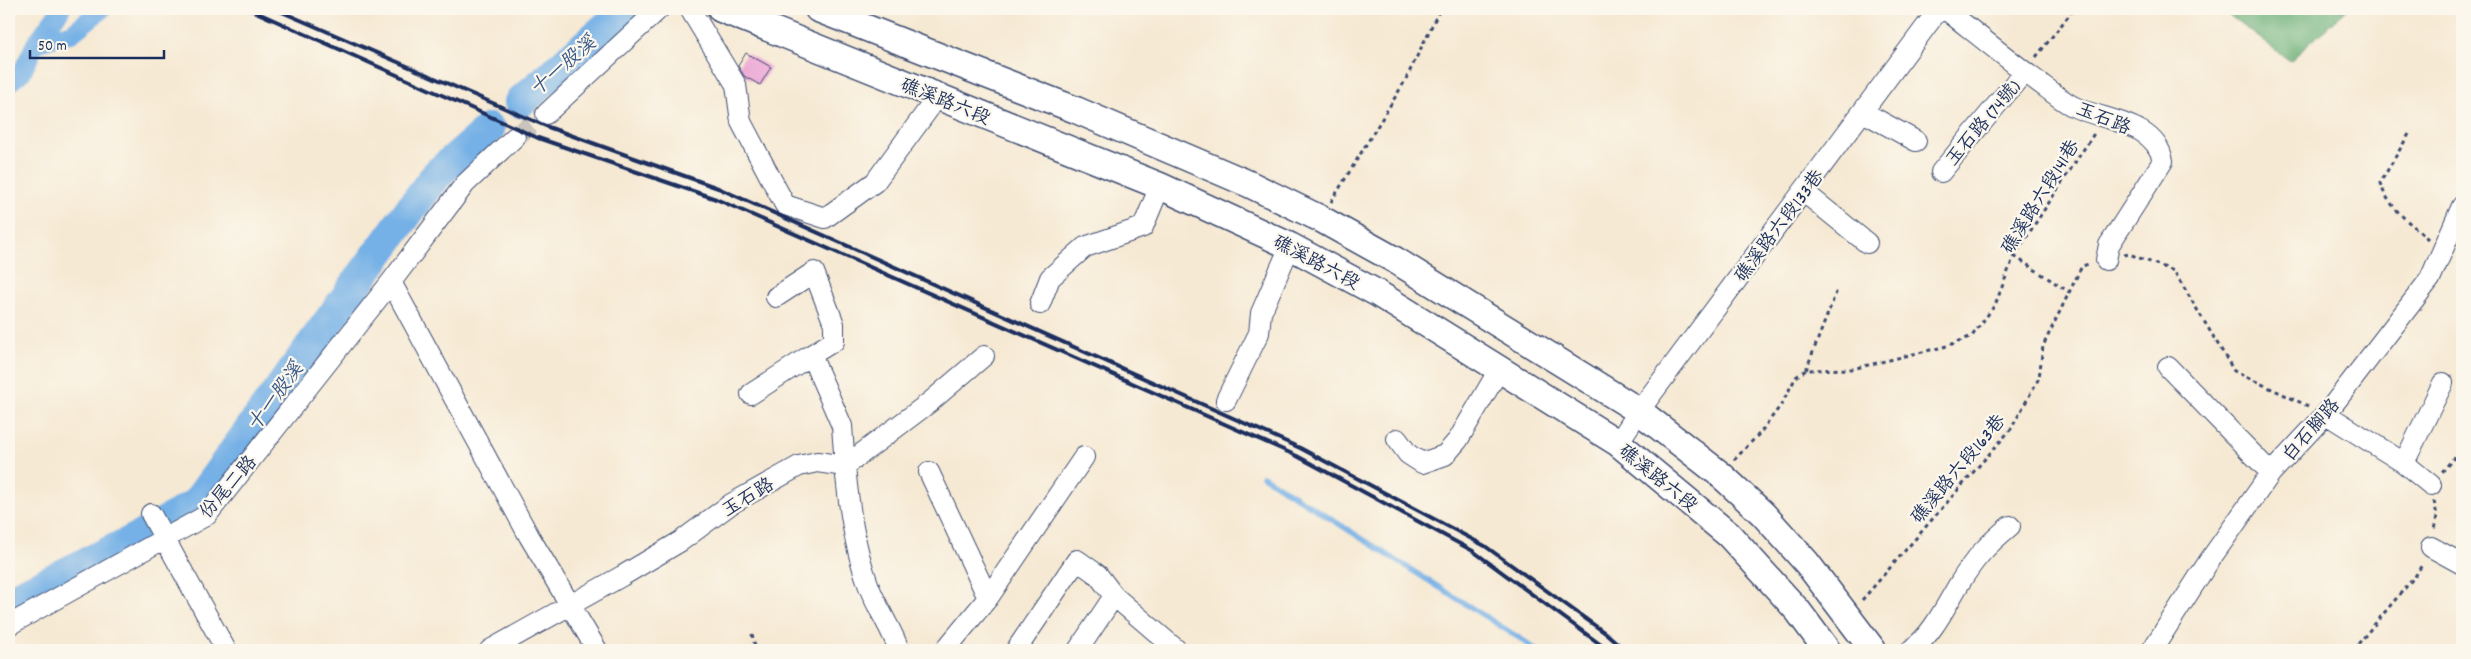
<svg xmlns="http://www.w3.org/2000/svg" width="2471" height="659" font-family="Dekko,'LXGW WenKai TC',sans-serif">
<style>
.forest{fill:#67ae74;stroke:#416e69}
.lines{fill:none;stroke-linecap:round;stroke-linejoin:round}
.stream{stroke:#75b0e6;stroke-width:5.5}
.canal{stroke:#75b0e6;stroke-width:19}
.river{stroke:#75b0e6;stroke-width:32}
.building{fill:#eba2d3}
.minor-tunnel{stroke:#cac4bc;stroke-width:20;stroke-dasharray:20 10;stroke-linecap:butt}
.minor-casing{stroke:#3c4b70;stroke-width:22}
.major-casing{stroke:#3c4b70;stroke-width:29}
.path{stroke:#3c4b70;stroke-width:3;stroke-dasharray:4 4;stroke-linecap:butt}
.minor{stroke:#fff;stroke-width:20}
.major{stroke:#fff;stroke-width:26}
.rail{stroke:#1b2f5e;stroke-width:4}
.labels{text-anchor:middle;stroke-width:4.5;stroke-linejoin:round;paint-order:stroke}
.street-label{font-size:19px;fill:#1b2f5e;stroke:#fbf7ec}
.water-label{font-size:20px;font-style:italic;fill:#365687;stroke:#fbf7ec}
</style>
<rect width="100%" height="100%" fill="#fbf7ec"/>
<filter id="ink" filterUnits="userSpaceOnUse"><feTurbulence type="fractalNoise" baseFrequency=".02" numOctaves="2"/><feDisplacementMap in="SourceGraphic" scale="10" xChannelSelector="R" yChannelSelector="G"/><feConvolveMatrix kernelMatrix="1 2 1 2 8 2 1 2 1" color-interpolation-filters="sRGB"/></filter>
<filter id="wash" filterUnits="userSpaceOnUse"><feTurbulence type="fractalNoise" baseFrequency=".0096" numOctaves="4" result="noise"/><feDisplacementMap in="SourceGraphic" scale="20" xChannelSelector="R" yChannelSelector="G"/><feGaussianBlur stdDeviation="1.12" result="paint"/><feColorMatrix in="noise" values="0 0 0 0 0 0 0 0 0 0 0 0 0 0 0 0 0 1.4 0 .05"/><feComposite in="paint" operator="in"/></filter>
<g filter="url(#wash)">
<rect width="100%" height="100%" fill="#f6e9d3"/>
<path class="forest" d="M2221 9H2348L2290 61Z"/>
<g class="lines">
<path class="stream" d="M1263 476 1524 641 1536 650"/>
<path class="canal" d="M36 43 61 9
M9 83 22 72 36 43 72 33 102 9"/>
<path class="river" d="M520 102 627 9
M9 601 136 539 196 504 412 207 438 173 489 129"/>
</g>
<g id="blocks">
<path class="building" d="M746 53 771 67 760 85 744 76 738 66Z"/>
</g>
</g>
<g filter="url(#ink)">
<use href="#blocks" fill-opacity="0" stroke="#3c4b70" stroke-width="1"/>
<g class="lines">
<path class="minor-tunnel" d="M515 137 546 114"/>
<defs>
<path id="minor" d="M690 9 736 85 741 122 785 205 825 218 875 182 938 96
M1945 9C1978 35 2011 62 2045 87 2055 94 2066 104 2077 108 2107 121 2156 123 2163 161L2109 245 2106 260
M1863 112 1916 141
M546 114 659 9
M1941 172 2024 72
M1804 192 1867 243
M391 282 529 536 597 650
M776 297 814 272 834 324V341L811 355 842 426 845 466
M1040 304 1050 278 1085 247 1143 227 1160 186
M2168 367 2271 473
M751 394 811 355
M1226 400 1259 333 1261 313 1290 246
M2326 414 2404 463 2431 485
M1397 439 1408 454 1422 463 1445 455 1458 440 1500 368
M1618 443 1639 411 1939 9
M2404 463 2443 383
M845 466 930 402 984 356
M929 472 988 598
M151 514 226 650
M2431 547 2462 564
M9 625 207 515 391 282 465 184 515 137
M490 650 622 576 681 541 731 504 799 466 817 462 845 466C849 507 854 545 868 584 876 607 891 627 899 650
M945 650 988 598 1084 457
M1016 650 1077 560 1098 575 1114 596
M1078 650 1114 596 1177 650
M1911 650C1933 634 1945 607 1959 584 1974 559 1987 545 2010 526
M2152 650 2209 561 2271 473 2326 414 2430 279 2462 206"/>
<path id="major" d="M721 9 1160 186 1290 246 1377 293 1618 443 1729 535 1798 611 1827 650
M818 9 1076 110 1249 184 1321 219 1395 260 1639 411 1721 475 1763 514 1807 563 1873 650"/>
</defs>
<use href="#minor" class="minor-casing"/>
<use href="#major" class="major-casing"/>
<path class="path" d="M2036 57 2074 9
M2409 134 2380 183C2388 207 2410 223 2428 239
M1331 202 1405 81 1440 9
M2124 255 2129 254 2174 271 2234 371 2308 406
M2014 256 2069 292
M1806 370 1837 290
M1734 460 1760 433 1781 405 1796 377 1806 370 1852 369 1947 346 1972 336 1995 305 2014 256 2095 132
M2442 472 2462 448
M2434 501 2437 516 2434 530
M1862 600 2011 429 2039 378 2043 346 2082 266 2089 264
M752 634 756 650
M2052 650H2054
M2353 650 2416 575 2423 563"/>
<use href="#minor" class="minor"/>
<use href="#major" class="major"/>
<path class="rail" d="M249 9 538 138 716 199 1297 456 1473 551 1608 650
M275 9 548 127 718 188 1300 448 1485 546 1608 635 1625 650"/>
</g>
</g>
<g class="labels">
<g class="street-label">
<text transform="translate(946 100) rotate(22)" y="7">礁溪路六段</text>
<text transform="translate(2104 117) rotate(22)" y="7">玉石路</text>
<text transform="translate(1982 122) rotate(-50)" y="7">玉石路 (74號)</text>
<text transform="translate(2039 196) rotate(-58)" y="7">礁溪路六段141巷</text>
<text transform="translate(1778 225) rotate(-53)" y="7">礁溪路六段133巷</text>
<text transform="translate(1317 261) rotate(28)" y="7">礁溪路六段</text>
<text transform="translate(2310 429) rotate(-49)" y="7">白石腳路</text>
<text transform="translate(1957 468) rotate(-50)" y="7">礁溪路六段163巷</text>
<text transform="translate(1659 477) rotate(39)" y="7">礁溪路六段</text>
<text transform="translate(227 486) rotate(-49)" y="7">份尾二路</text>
<text transform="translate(747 496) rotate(-31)" y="7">玉石路</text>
</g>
<g class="water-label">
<text transform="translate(562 65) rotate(-41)" y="7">十一股溪</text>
<text transform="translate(274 396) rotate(-54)" y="7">十一股溪</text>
</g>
</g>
<rect width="2471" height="659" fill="none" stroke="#fbf7ec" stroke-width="30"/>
<path d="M30 50v8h134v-8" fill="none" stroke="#1b2f5e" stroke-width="2.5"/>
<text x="38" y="50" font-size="15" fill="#1b2f5e" stroke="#fbf7ec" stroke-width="4" paint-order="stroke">50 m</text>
</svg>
